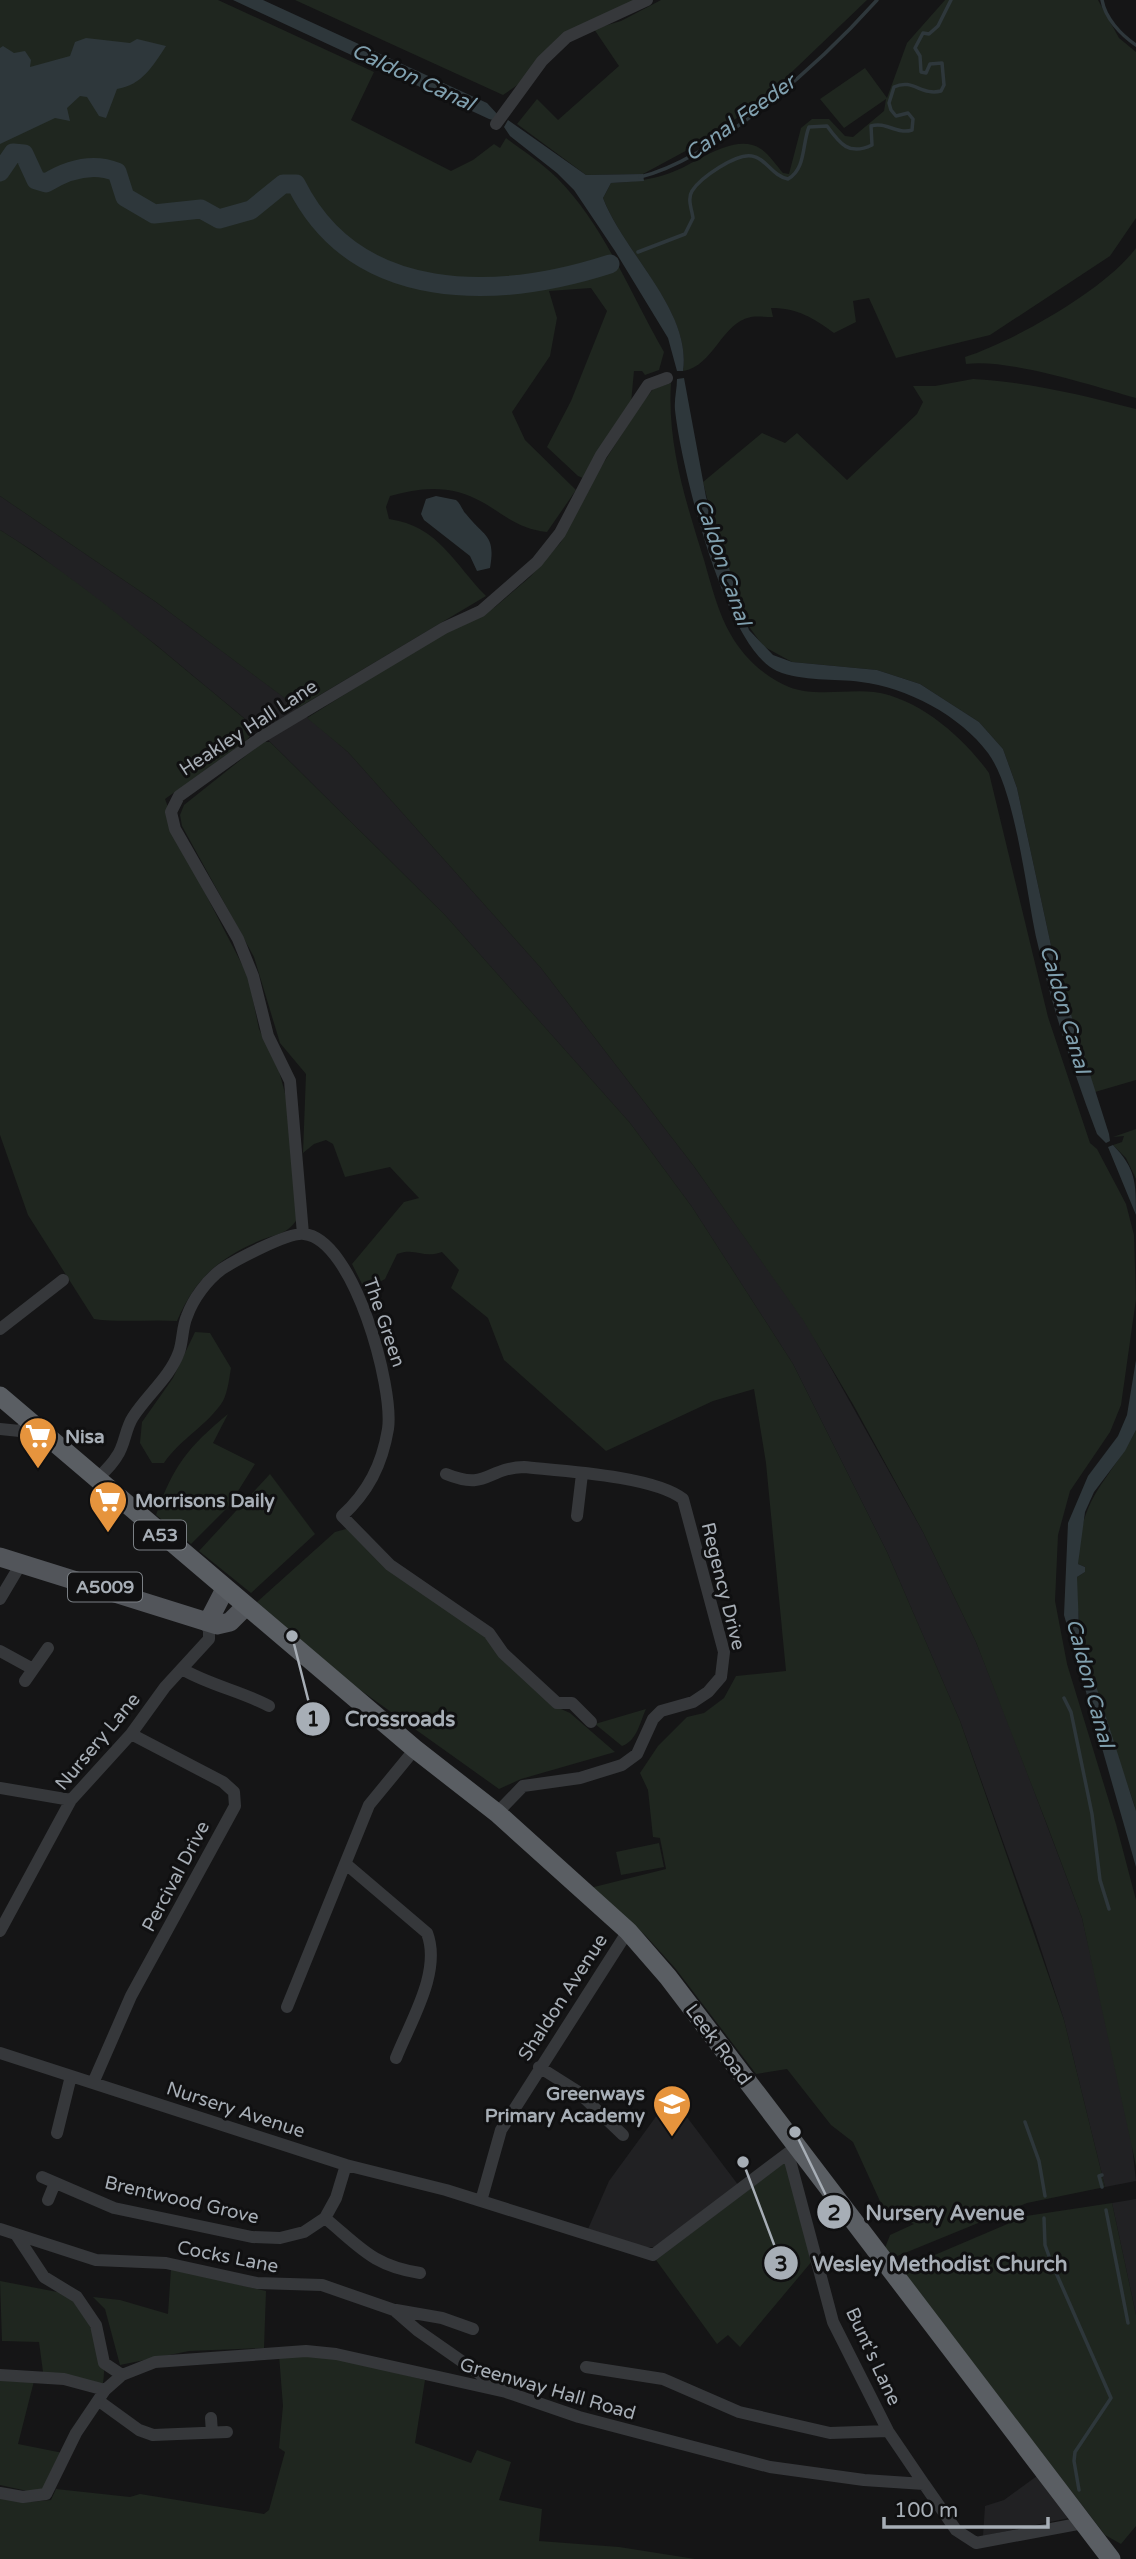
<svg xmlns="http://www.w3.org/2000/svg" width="1136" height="2559" font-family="'Varela Round',sans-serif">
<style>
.built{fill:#212123}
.green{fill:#1f261f}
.water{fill:#2e373b}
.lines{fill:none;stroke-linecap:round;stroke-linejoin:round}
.stream{stroke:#2e373b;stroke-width:3.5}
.river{stroke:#2e373b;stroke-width:19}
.minor{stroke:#36383b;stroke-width:12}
.primary{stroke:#52555a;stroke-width:19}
.trunk{stroke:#5a5e63;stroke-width:19}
.labels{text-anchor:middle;stroke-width:6;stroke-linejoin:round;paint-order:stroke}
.shield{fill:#101011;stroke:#7a7f84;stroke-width:2}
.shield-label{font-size:18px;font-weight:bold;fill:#a7aeb6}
.street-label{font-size:19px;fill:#a7aeb6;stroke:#101011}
.poi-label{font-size:19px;font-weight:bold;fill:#a7aeb6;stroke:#101011;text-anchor:start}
.water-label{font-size:21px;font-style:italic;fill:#80a0af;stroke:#101011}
.leader{fill:none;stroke:#a7aeb6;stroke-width:2.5}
.callout-dot{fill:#a7aeb6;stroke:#101011;stroke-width:2.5}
.mark-label{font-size:21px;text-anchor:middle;font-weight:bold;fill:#111}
.callout-label{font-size:21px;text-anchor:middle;font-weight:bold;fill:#a7aeb6;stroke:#101011;stroke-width:6;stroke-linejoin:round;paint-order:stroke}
</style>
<rect width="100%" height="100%" fill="#151516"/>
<path class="built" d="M0 496 156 602 285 698 348 752 541 968 693 1165 804 1320 923 1532 976 1642 1011 1730 1082 1918 1130 2127 1136 2181 1105 2187 1064 2020 1035 1931 960 1721 887 1552 793 1364 692 1207 630 1123 444 914 256 728 156 645 36 553 0 530Z
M671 2096 739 2186 657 2247H644L588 2229 609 2181Z
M1136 2199V2315L1112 2203Z
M1037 2476 1069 2518 983 2536 985 2506 1004 2500Z"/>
<path class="green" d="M0 0H218L374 72 351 120 451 171 473 160 494 144 500 148 506 138C523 151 542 163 557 178 604 225 631 295 664 352L659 370 645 375 642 371H634L631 403 583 478 578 476 547 447 571 401 607 311 591 288 549 291 557 318 550 356 512 412 525 440 576 490 547 532C520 529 507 517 484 503 454 485 423 486 390 496L386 507 389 519C439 526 454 564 486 596L298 708 156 602 0 496Z
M295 0H641L581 25 516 86 503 95Z
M661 0H867L774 89 715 135 643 174 586 175 517 124 537 99 558 120 619 66 594 29 621 21Z
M945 0H1098L1119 38 1136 52V218L1110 256 990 335 896 358 869 298 853 301 856 322 834 333C813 318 798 308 771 308L773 317C766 317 758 316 751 317 721 323 714 366 683 371 692 312 624 253 603 198L611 183C632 182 650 180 670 173 695 165 734 131 761 149 769 154 777 166 783 173L789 174 801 128 812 119H829L845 136 853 137 884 111 886 99 844 128 820 99 865 68 887 98 907 43Z
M1136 248V398C1094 386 1007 358 966 364L965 357C1014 341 1105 290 1136 248Z
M973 379C1029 382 1082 395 1136 409V1080L1095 1092 1055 964 1017 788 1003 749 979 722 920 684 877 670 792 662 763 646 745 621 717 538 703 482 762 433 785 443 797 433 847 480 917 414 923 402 913 386H935Z
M671 383C667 444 686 502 704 560 711 584 718 613 731 635 744 658 765 677 789 687 814 697 848 689 874 692 919 698 964 738 989 773L1048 1017 1090 1143 1097 1149 1126 1204 1134 1235 1136 1299 1121 1405 1110 1432 1070 1491 1058 1535 1055 1601 1067 1664 1116 1824 1136 1900V2166L1082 1918 1046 1822 976 1642 923 1532 854 1406 803 1320 693 1165 541 968 348 752 307 718 433 639 495 607 530 577 561 542 592 481 639 407 653 389Z
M0 530C91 587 173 660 256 728L247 740 165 799 187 858 248 976 259 1029 279 1071 288 1104 297 1219C288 1234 277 1234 261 1240 218 1258 195 1279 177 1321 149 1319 122 1323 94 1319L28 1215 0 1135Z
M263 742H270L444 914 630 1123 692 1207 793 1364 887 1552 960 1721 1064 2020 1105 2187 1027 2203 895 2257 885 2248 890 2235 914 2224 884 2210 853 2142 831 2125 787 2069 756 2074 675 1968 645 1935 590 1888 666 1869 660 1838 653 1837 648 1790 640 1773 658 1746 687 1717 704 1713 724 1698 736 1676 786 1671 766 1463 754 1389 713 1401 606 1451 504 1360 488 1318 451 1288 459 1270 442 1252C423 1259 416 1247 397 1254L385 1279 365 1290 352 1264 404 1202 419 1198 390 1167 345 1177 333 1144 326 1140 314 1144 303 1153 306 1074 280 1043 254 957 182 826 180 815 184 805Z
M1136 1129V1179L1126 1158 1113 1145 1122 1142 1124 1136 1113 1137Z
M195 1332 210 1333 231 1368C229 1379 228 1391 223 1401 208 1425 180 1439 164 1463H152L140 1443 142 1422 173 1378Z
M228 1414 213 1443 255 1464 228 1507 191 1544 156 1515C173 1466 188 1447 228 1414Z
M1136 1430V1826L1135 1807C1111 1733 1074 1655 1077 1577L1085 1572V1567L1078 1564C1080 1493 1107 1486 1136 1430Z
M270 1474 315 1534 251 1593 199 1551Z
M346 1529 353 1531 487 1635 552 1705 570 1713 615 1752 521 1779 499 1789 349 1682 257 1602 335 1532Z
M646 1709C640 1722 637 1741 622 1746L595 1724Z
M659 1843 664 1867 621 1875 616 1852Z
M786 2161 813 2260 740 2347 728 2335 717 2344 656 2260Z
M1112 2203 1136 2315V2526L1121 2544 1105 2535 905 2275 904 2268 1026 2216Z
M171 2269 266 2291 264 2348 189 2351 120 2365 105 2309 93 2297 120 2300 168 2314Z
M0 2281 68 2294C87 2320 109 2348 103 2383L98 2384 43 2372 39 2342 2 2341Z
M279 2355 342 2359 425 2380 415 2443 471 2463 477 2450 511 2462 499 2500 542 2509 539 2541 619 2547 695 2559H0V2497L28 2502 51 2500 56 2489 130 2497 140 2494 264 2514 269 2510 285 2452 279 2448 283 2406Z
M0 2379 34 2381 18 2444 63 2453 48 2485 36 2493 0 2485Z"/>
<path class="water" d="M233 0H263L487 103 499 116 497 121 489 119Z
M86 38 130 43 137 39 166 46C153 66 142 85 117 89L106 118 99 116 87 97 80 96 67 108 70 121 55 118 0 144V48L3 46 14 53 25 51 31 60 30 67 70 56 75 42Z
M508 120 586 175 643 174 644 181 611 183 603 198C624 253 692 311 683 371H677L668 338 615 251 574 190 557 173 510 136 504 127Z
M684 378 706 497 749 630 773 655 792 662 877 670 920 684 979 722 1003 749 1017 788 1055 964 1109 1134 1110 1141 1106 1143 1097 1134C1073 1071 1052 1007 1037 941 1026 892 1016 791 988 753 961 716 906 687 861 682 834 678 803 682 777 671 725 648 681 466 675 410 674 399 677 390 677 379Z
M436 496 456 500C461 504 462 510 466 514 484 537 496 534 490 568L477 571 470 556 424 520 421 514 426 499Z
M1113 1145C1136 1169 1136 1182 1136 1215L1108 1147Z
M1136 1360V1430L1125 1451 1094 1492 1085 1512 1078 1564 1085 1567V1572L1077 1577 1079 1628 1084 1648 1136 1811V1867L1064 1615 1068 1523 1088 1476 1118 1436 1127 1415Z"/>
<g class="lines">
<path class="stream" d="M1102 0C1105 18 1121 35 1136 45
M640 177C716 159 825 58 877 0
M638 252 685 234 693 218C692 210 687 199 692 191 700 178 736 153 752 156 766 158 772 176 788 179 806 169 802 144 809 127L827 126C840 144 849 156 872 145L871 126C886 121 897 135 912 130L913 119 908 113 896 116 891 110 889 103 894 87C913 78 921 96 941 91L944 85 942 63 930 64 926 73 921 72 920 56 915 48 923 33 929 34 938 26 951 0
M1064 1698 1071 1712 1092 1814 1100 1880 1109 1909
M1025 2122 1039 2161 1045 2196
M1102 2187 1099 2176 1102 2175
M1106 2210 1128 2323
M1044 2218 1045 2245 1050 2259 1111 2398 1075 2452 1074 2461 1079 2490"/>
<path class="river" d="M0 172 13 153 24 154 36 180 46 183C67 170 92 162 117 172L125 197 154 214 201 209 219 219 251 210 283 184H296C356 305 498 300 610 264"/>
<path class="minor" d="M496 124 542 61 567 37 647 0
M303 1234 290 1081 268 1036 253 976 238 939 175 829 171 812 179 796 260 738 444 628 481 611 537 562 560 533 601 455 648 385 667 378
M0 1329 63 1280
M0 1429 20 1431 28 1423
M446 1474C488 1491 486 1468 524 1467 563 1471 654 1476 683 1499L724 1652 721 1677 708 1692 693 1702 661 1711 653 1719 637 1754 622 1765 580 1778 523 1786 497 1813
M96 1480C103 1473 112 1465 117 1456 125 1445 125 1429 133 1417 147 1395 170 1377 179 1352 183 1341 182 1327 187 1316 193 1299 207 1280 222 1269 236 1260 288 1232 304 1234 354 1239 394 1388 388 1429 382 1465 368 1492 342 1516L390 1565 489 1633 503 1653 557 1703H572L591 1722
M577 1516 582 1474
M0 1599 22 1562
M0 1651 33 1669
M182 1669C209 1685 241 1691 269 1706
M25 1681 48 1648
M0 1788 71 1800
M346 1864 427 1933C442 1972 410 2022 396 2058
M0 1931 71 1800 131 1734 165 1687 209 1639V1630L204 1621
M287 2007 369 1805 415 1749
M0 2053 346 2165 446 2190 653 2255 788 2153 797 2149
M539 2067 577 2091 623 2135
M93 2083 131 1996 235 1806 234 1792 223 1782 131 1734
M57 2133 71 2076
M788 2153 833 2322 888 2431 924 2484
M42 2177 114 2208 252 2237 280 2238 304 2232 325 2218 336 2198 346 2165
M48 2200 55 2183
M481 2201 501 2130 628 1931
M325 2218C360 2247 373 2266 420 2273
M0 2229 96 2260 166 2263 257 2283 322 2285 394 2310 417 2330 500 2388
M17 2236 44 2277 77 2297 96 2325 104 2363 122 2375
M396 2310 442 2318 473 2329
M586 2367 663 2379 739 2412 830 2433 888 2431
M0 2375 64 2379 105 2390
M99 2401 139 2430 153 2435 227 2432
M211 2418 212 2433
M0 2493 23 2497 46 2494 76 2433 105 2390 122 2375 155 2362 306 2351 336 2354 506 2392 579 2417 770 2467 864 2480 924 2484 956 2530 976 2543 1083 2523"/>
<path class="primary" d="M0 1557 217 1625 230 1622 246 1606
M209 1620 225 1589"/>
<path class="trunk" d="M0 1396 415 1749 497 1813 628 1931 668 1977 1111 2559"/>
</g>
<defs>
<symbol id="supermarket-pin" viewBox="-11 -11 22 30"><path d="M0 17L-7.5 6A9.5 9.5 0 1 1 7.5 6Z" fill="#e6943d" stroke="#101011"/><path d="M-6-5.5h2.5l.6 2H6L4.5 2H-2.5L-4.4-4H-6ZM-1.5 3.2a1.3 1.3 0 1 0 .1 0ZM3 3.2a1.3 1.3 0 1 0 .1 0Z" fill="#fff"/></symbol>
<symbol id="school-pin" viewBox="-11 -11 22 30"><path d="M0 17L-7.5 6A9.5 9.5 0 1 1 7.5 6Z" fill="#e6943d" stroke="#101011"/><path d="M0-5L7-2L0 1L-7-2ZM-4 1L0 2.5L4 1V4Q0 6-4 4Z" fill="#fff"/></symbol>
</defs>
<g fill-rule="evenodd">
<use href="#supermarket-pin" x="16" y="1414" width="44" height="60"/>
<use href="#supermarket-pin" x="86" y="1478" width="44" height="60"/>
<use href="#school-pin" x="650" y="2082" width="44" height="60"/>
</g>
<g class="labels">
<g class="shield">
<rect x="134" y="1520.5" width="52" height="29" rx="5"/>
<rect x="68" y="1572.5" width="74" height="29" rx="5"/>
</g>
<g class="shield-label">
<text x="160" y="1541">A53</text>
<text x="105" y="1593">A5009</text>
</g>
<g class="street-label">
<text transform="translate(248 727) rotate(-33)" y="7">Heakley Hall Lane</text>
<text transform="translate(385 1322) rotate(71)" y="7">The Green</text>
<text transform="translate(724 1586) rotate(76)" y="7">Regency Drive</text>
<text transform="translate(97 1741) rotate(-50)" y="7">Nursery Lane</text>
<text transform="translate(175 1876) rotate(-62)" y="7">Percival Drive</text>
<text transform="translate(562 1997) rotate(-57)" y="7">Shaldon Avenue</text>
<text transform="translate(719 2044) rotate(53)" y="7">Leek Road</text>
<text transform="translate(236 2109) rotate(18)" y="7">Nursery Avenue</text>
<text transform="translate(182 2199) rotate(13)" y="7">Brentwood Grove</text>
<text transform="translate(228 2256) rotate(11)" y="7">Cocks Lane</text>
<text transform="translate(874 2356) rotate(65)" y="7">Bunt's Lane</text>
<text transform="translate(548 2388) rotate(16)" y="7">Greenway Hall Road</text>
</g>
<g class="poi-label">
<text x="65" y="1443">Nisa</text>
<text x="135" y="1507">Morrisons Daily</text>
<text x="645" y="2100" text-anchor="end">Greenways<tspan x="645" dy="22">Primary Academy</tspan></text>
</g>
<g class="water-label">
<text transform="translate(413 77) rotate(25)" y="7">Caldon Canal</text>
<text transform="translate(740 118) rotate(-36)" y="7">Canal Feeder</text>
<text transform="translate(723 562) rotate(71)" y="7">Caldon Canal</text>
<text transform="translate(1065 1009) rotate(74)" y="7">Caldon Canal</text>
<text transform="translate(1090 1683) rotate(75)" y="7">Caldon Canal</text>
</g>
</g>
<path class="leader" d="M292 1636L313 1719M795 2132L834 2212M743 2162L781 2263"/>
<g class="callout-dot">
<circle cx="292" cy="1636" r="7"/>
<circle cx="795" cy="2132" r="7"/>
<circle cx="743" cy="2162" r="7"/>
<circle cx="313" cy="1719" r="18"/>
<circle cx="834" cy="2212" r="18"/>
<circle cx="781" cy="2263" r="18"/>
</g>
<g class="mark-label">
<text x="313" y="1726">1</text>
<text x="834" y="2220">2</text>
<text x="781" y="2271">3</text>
</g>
<g class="callout-label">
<text x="400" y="1726">Crossroads</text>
<text x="945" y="2220">Nursery Avenue</text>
<text x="940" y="2271">Wesley Methodist Church</text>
</g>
<path d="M884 2517v10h164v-10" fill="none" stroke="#a7aeb6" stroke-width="3.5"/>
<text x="894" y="2517" font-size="21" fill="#a7aeb6" stroke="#101011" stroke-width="5" paint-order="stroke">100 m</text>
</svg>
